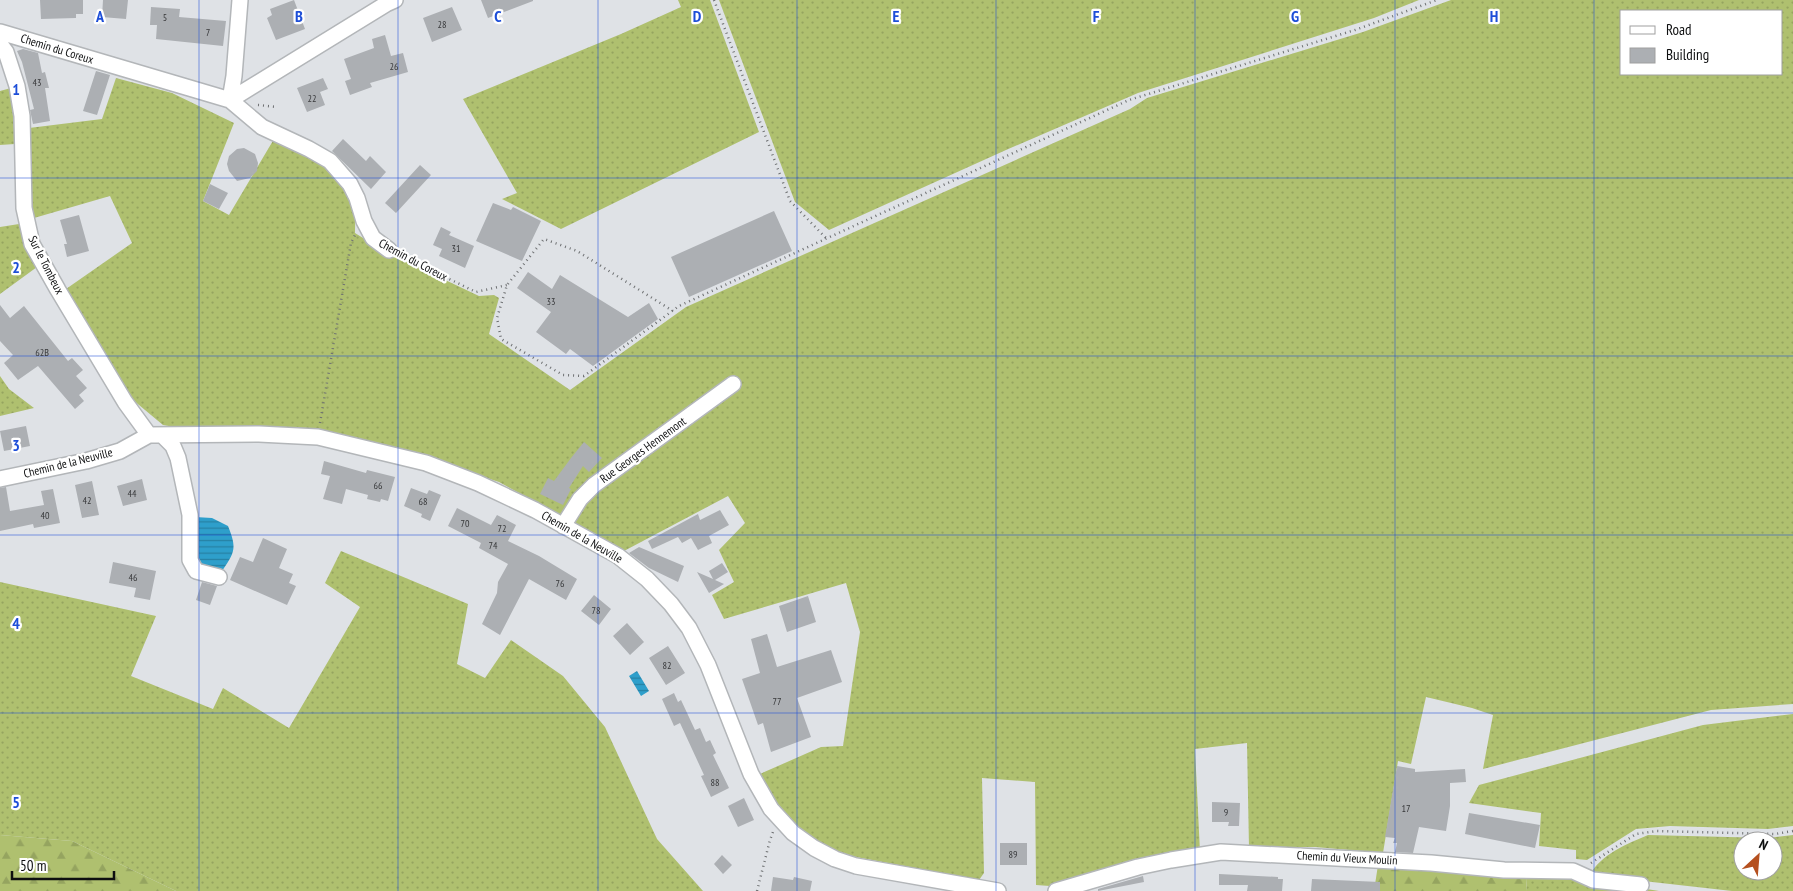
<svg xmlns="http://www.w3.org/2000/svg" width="1793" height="891" font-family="'PT Sans Narrow',sans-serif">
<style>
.grass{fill:url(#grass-dots);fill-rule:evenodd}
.forest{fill:url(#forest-firs)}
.water{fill:url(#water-rules)}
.building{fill:#acafb3}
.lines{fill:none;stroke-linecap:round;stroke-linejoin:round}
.minor-casing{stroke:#b3b6b9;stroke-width:18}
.path{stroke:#6e7072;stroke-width:2.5;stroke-dasharray:1 4;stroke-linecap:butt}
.minor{stroke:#fff;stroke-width:15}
.grid{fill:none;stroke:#1d4ed8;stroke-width:1;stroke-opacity:0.55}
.labels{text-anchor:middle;stroke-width:4.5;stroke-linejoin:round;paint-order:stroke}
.number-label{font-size:10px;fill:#363739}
.street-label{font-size:12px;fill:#0e0f10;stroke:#fff}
.grid-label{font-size:16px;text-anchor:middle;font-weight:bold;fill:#1d4ed8;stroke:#fff;stroke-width:4.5;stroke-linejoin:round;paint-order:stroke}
</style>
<defs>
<pattern id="grass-dots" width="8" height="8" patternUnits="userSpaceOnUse" patternTransform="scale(1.25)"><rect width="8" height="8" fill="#afc06f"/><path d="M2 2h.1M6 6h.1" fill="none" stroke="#95a45f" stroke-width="1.8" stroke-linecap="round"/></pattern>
<pattern id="forest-firs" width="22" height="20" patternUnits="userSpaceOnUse" patternTransform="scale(1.25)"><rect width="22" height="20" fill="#afc06f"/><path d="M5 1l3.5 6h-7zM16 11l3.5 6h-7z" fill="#95a45f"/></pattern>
<pattern id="water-rules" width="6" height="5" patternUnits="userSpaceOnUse" patternTransform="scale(1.25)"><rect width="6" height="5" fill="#2e9fcb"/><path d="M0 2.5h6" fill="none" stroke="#2680a3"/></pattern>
</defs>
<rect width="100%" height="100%" fill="#dfe2e6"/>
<path class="grass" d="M678 0H710L759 132 561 229 502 199 517 193 463 99 621 34 681 7Z
M719 0H1419L1374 18 1138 93 1006 150 829 230 795 202Z
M1451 0H1793V704L1711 710 1483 769 1493 715 1472 708 1426 697 1411 764 1398 761 1383 853 1315 847H1249L1247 743 1195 749 1200 852 1154 855 1050 886 1036 885 1035 782 982 778 984 873 979 880 845 855 804 837 780 810 760 774 821 747 843 746 860 632 846 583 724 619 712 595 734 582 719 550 745 523 728 496 624 551 499 482 397 449 180 428 163 425 133 400 66 289 132 243 110 196 34 218 30 195 29 128 102 119 116 78 172 93 234 123 203 201 229 215 274 139C302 152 346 169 353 202 356 211 355 223 355 233L384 251 479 296 494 295 499 298 489 334 570 390 686 307 1130 109 1147 98 1363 32ZM1622 11H1782V74H1622Z
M11 88 15 144 0 145V91Z
M19 224 37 267 0 294V227Z
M0 376 9 389 34 408 0 416Z
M341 551 468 604 457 664 485 678 511 640 563 676 605 727 657 839 703 891H176L72 841 0 835V582L156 616 131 676 213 709 223 688 289 728 360 607 325 583Z
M1793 714V826L1768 829 1670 826 1636 829 1587 860 1576 859V850L1539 846 1541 813 1469 803 1479 785 1703 725Z
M1648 835 1768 838 1793 835V891H1732L1590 875C1601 854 1627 844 1648 835ZM1743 841H1773V871H1743Z
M1572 877 1659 891H1526L1527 878Z"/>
<path class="forest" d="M0 835 72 841 176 891H0Z
M1378 865 1527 878 1526 891H1374Z"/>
<path class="water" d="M195 517 212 518 228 526C237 548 235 552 222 571L201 567 195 558Z
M637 671 649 691 641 696 629 676Z"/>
<path class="building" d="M40 0H83V14H76V18L41 19Z
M103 0H128L126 19 102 17Z
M294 0 305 29 276 40 267 18 272 15 270 9Z
M481 0H533V1L488 18Z
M151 7 180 9 179 17 226 21 223 46 156 39 157 25H150Z
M452 7 462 30 432 42 423 18Z
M385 35 391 56 403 53 408 72 370 83 372 87 350 95 345 81 351 79 344 59 374 48 372 39Z
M23 49 38 53 42 73 45 72 49 88H45L50 121 33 124 30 110 34 109 22 62 17 51Z
M96 71 110 75 97 115 83 111Z
M323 78 328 89 320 92 325 105 307 112 297 88Z
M343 139 366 161 370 156 386 172 371 189 332 151Z
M244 148 255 154 258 163 257 171 250 178 237 181 229 171 227 164 229 156 237 149Z
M420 165 431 175 396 213 385 203Z
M210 184 228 193 219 209 203 201Z
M493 203 511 210 513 207 541 221 522 261 476 241Z
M774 211 792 251 689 297 671 257Z
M79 215 89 251 67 257 64 244H67L60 220Z
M441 227 451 232 449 235 474 246 465 268 439 256 442 249 433 245Z
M528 272 552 289 560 275 628 317 649 303 658 319 593 366 570 349 566 354 536 332 551 312 517 288Z
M0 305 10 318 24 306 68 361 72 358 83 370 76 376 87 388 79 395 84 401 75 409 38 366 18 380 4 363 13 355 0 341Z
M26 426 30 446 4 451 0 431Z
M584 442 602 458 589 472 583 466 569 488 571 489 563 505 540 494 548 478 554 481 571 458Z
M324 461 366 473 367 470 395 477 388 501 381 499 380 502 367 499 368 495 346 489 342 504 323 499 330 476 321 474Z
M142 479 147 500 123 506 117 486Z
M92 481 99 515 82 518 75 485Z
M6 487 10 511 44 505 41 491 53 489 60 523 34 528 33 524 0 531V488Z
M411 488 427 494 429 490 441 495 430 521 421 517 422 514 404 506Z
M457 508 491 525 497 515 516 525 508 541 539 556 577 579 566 600 529 579 500 635 482 624 497 593 498 582 508 564 479 548 481 543 448 526Z
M720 510 729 525 709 536 712 543 698 550 691 538 682 543 678 537 652 549 648 541 698 514 700 520Z
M263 538 287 549 279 568 293 574 289 583 296 586 287 605 230 580 240 557 253 562Z
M639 547 684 566 678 582 649 568 629 553Z
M113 562 156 571 150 600 134 597 136 588 109 583Z
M722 563 728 572 715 580 724 584 709 593 697 572 713 579 709 571Z
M202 582 217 586 210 605 196 600Z
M594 595 611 609 599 625 581 611Z
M808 596 816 622 787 632 779 606Z
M627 623 644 642 630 655 613 636Z
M767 634 777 667 831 650 842 682 797 698 811 737 771 752 763 723 758 725 742 679 760 673 751 639Z
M668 646 685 673 666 685 649 658Z
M674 693 678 702 681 700 695 730 700 728 706 742 710 740 716 753 713 755 729 788 711 797 701 776 704 775 680 723 674 726 662 699Z
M1397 766 1415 769V772L1465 769 1466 782 1450 783V806L1446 831 1419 827 1413 853 1395 852 1397 843H1393L1395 838 1385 837Z
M744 798 754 820 738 827 728 806Z
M1212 802 1240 803 1239 826H1228L1229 822H1212Z
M1469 813 1540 825 1535 848 1465 834Z
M1000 843H1027V865H1000Z
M722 855 732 865 723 874 714 864Z
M1219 874 1278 877V879H1283L1282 891H1247L1248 885H1219Z
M1143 876 1144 882 1098 891V889Z
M773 877 793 880 794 877 812 881 810 891H771Z
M1312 879 1380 882V891H1311Z"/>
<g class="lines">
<defs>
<path id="minor" d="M0 32 230 100 262 127 309 149 330 161 350 184 357 198 364 221 373 238 389 250
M0 44 6 52 17 86 22 116 24 208 32 244 58 290 125 402 149 435
M230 100 386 4 395 0
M230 100 234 76 240 0
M162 435 173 446 178 458 190 515V560L196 571 219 577
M0 479 86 461 120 451 149 435 259 434 318 437 426 463 478 483 535 510 618 556 647 579 671 604 689 628 708 665 751 774 771 809 793 833 814 848 835 859 856 866 998 891
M563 526 580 499 594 485 733 384
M1056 891 1138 867 1171 860 1221 852 1431 863 1504 870 1573 871 1593 880 1641 885"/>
</defs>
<use href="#minor" class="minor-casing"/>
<path class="path" d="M714 0 790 201 826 238
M258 105 277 107
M400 255 476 292 507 285
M673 311 577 251 544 239 507 285 497 318 501 339 563 375 584 376 679 306 1129 100 1355 30 1437 0
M320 423 351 243 355 235
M1591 863 1636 834 1657 831 1775 834 1793 831
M757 891 770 840 773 832"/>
<use href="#minor" class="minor"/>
</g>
<path class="grid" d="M199 0V891M398 0V891M598 0V891M797 0V891M996 0V891M1195 0V891M1395 0V891M1594 0V891M0 178H1793M0 356H1793M0 535H1793M0 713H1793"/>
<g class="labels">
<g class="number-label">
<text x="165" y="21">5</text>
<text x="442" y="28">28</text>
<text x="208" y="36">7</text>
<text x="394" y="70">26</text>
<text x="37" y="86">43</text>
<text x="312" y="102">22</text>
<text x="456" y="252">31</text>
<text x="551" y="305">33</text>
<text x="42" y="356">62B</text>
<text x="378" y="489">66</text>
<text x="132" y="497">44</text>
<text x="87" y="504">42</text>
<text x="423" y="505">68</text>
<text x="45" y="519">40</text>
<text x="465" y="527">70</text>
<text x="502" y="532">72</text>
<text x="493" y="549">74</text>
<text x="133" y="581">46</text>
<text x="560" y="587">76</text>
<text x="596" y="614">78</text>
<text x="667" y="669">82</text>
<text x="777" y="705">77</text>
<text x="715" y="786">88</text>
<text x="1406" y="812">17</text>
<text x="1226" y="816">9</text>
<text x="1013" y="858">89</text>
</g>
<g class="street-label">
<text transform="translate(57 49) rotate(17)" y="4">Chemin du Coreux</text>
<text transform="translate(413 260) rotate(28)" y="4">Chemin du Coreux</text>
<text transform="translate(46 265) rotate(63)" y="4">Sur le Tombeux</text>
<text transform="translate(643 450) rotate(-36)" y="4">Rue Georges Hennemont</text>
<text transform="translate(68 463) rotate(-14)" y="4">Chemin de la Neuville</text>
<text transform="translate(582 537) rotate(30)" y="4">Chemin de la Neuville</text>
<text transform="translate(1347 858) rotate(3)" y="4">Chemin du Vieux Moulin</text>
</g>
</g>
<g class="grid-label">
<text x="100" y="22">A</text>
<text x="299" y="22">B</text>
<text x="498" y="22">C</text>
<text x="697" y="22">D</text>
<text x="896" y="22">E</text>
<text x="1096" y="22">F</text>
<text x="1295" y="22">G</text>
<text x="1494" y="22">H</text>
<text x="16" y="95">1</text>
<text x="16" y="273">2</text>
<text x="16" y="451">3</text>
<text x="16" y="629">4</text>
<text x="16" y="808">5</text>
</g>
<rect x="1620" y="10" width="162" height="65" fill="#ffffff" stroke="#9f9f9f"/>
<rect x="1630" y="26" width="25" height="8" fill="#ffffff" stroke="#9f9f9f"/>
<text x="1666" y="35" font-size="15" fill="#0e0f10">Road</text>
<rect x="1630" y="48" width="25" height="15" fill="#acafb3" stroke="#9f9f9f"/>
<text x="1666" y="60" font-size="15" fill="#0e0f10">Building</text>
<g transform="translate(1758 856) rotate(26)"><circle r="24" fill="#ffffff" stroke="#9f9f9f"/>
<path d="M0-4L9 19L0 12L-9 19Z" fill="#b5501f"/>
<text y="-8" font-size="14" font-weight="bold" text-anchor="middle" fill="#0e0f10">N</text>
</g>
<path d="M12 871v8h102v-8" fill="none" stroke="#0e0f10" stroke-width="2.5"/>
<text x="20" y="871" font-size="15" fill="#0e0f10" stroke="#ffffff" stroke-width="4" paint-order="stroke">50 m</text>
</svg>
